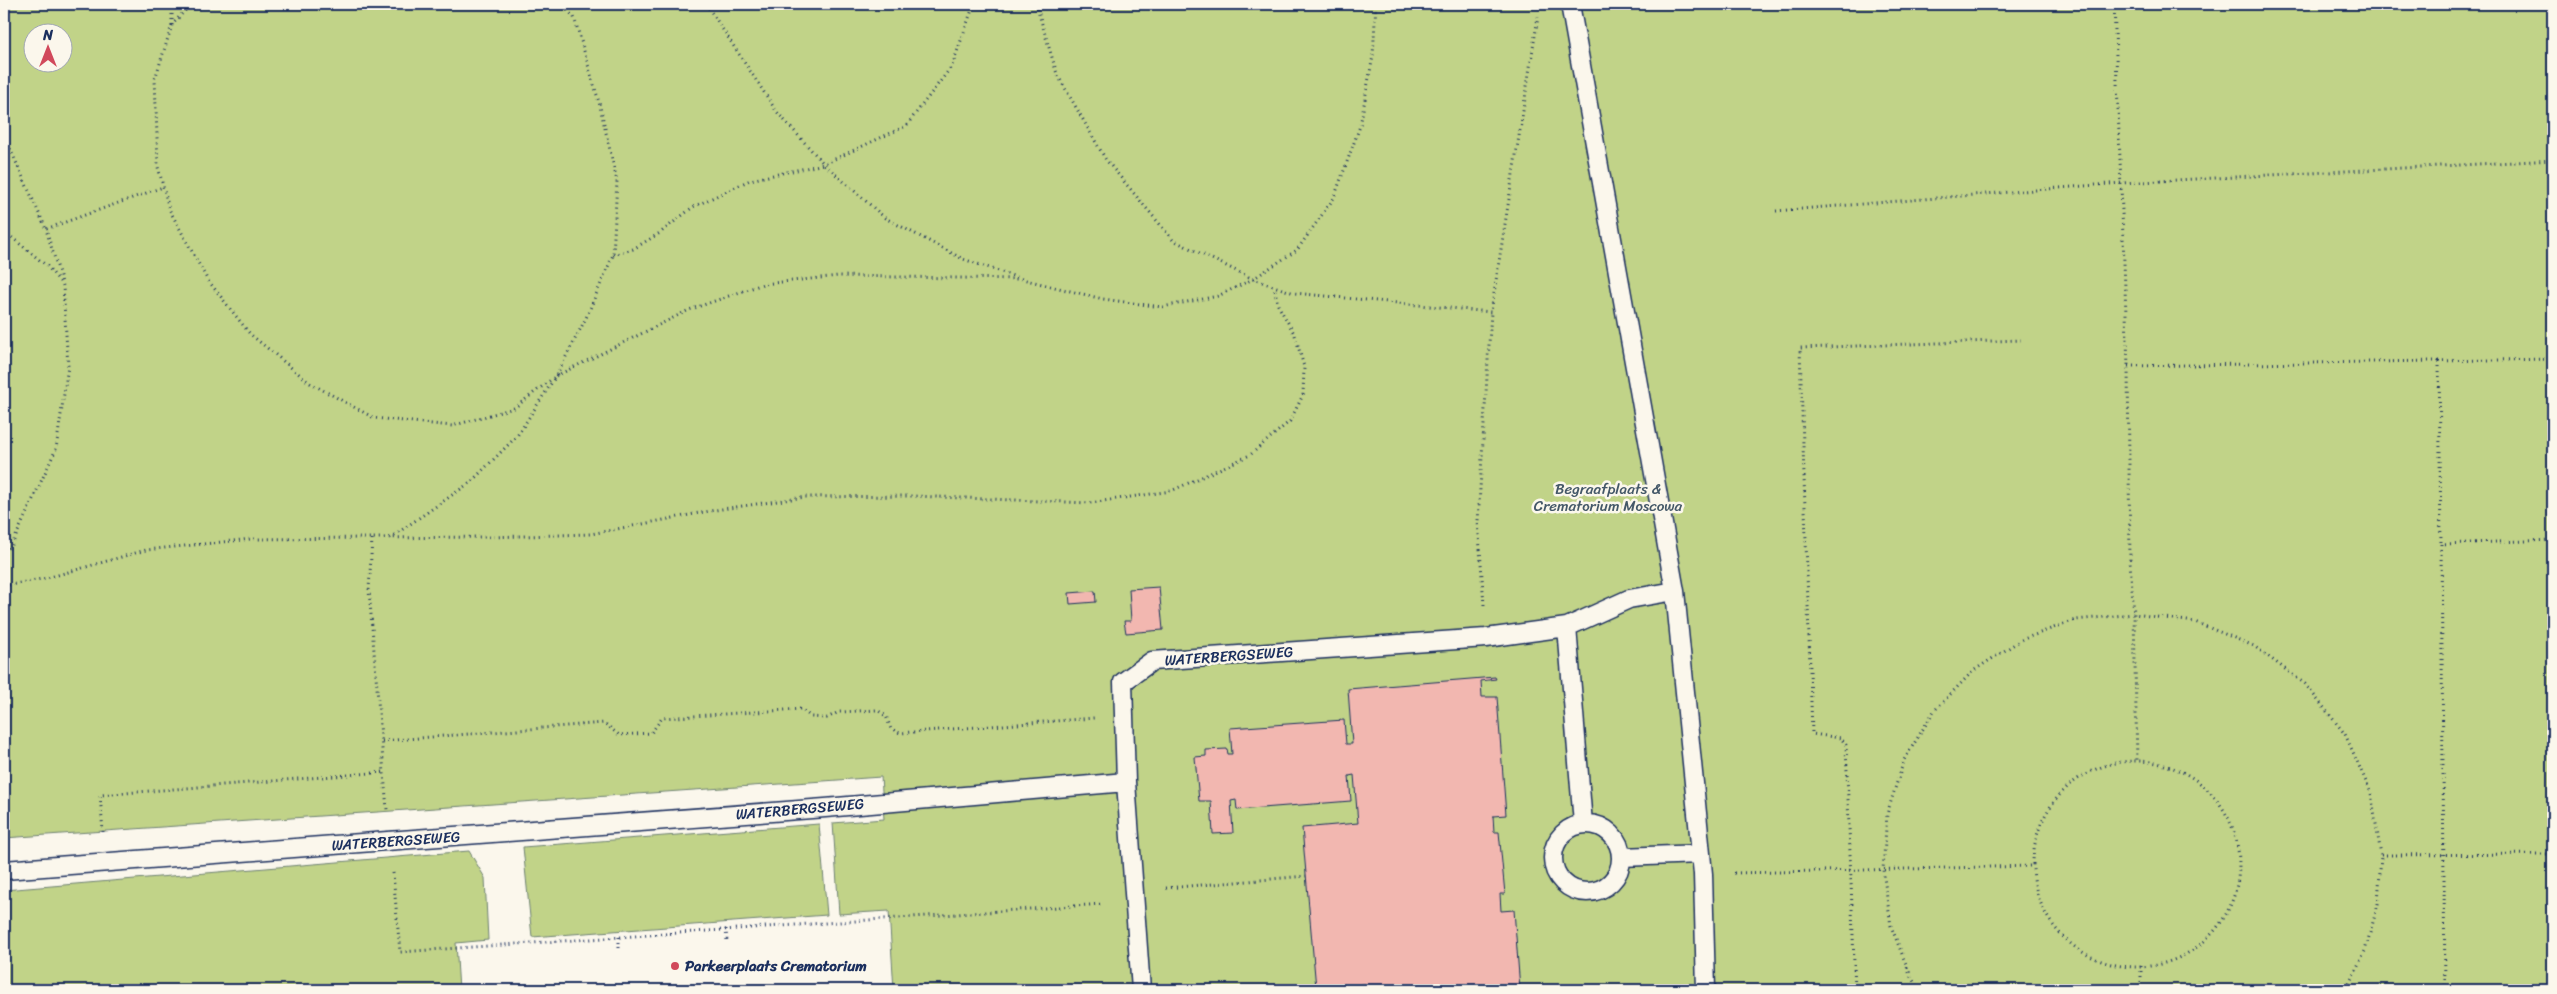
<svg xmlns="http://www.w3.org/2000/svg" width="2557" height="994" font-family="Sriracha,sans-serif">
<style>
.green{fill:#c1d388;stroke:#6e8173;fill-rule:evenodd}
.building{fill:#f2b7b0;stroke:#1b2f5e}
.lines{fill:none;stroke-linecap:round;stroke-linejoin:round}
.lane-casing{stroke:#1b2f5e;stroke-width:21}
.path{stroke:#1b2f5e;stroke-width:3;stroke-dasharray:1 4;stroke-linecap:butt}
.lane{stroke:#fbf7ec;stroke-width:18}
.poi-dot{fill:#d1495b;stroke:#fbf7ec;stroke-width:2}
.labels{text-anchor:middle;stroke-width:5;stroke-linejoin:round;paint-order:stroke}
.park-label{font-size:15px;fill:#445868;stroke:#fbf7ec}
.street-label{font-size:15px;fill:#1b2f5e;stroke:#fbf7ec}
.poi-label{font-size:15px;font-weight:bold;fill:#1b2f5e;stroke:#fbf7ec;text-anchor:start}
</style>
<rect width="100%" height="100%" fill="#fbf7ec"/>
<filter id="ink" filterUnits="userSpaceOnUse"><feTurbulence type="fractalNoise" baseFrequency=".02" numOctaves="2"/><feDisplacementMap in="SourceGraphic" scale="10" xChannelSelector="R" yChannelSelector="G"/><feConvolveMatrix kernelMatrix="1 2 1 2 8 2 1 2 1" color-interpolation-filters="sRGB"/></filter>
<g filter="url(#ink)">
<path class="green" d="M4 4H2553V990H894L889 911 839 914 833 823 884 819 881 777 4 838ZM32 32H62V62H32Z
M819 824 827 915 532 937 523 847Z
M469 851 485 878 488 940 456 943 459 990H4V890Z"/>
<path class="building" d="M1159 587 1163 630 1126 633 1124 621H1131L1129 589Z
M1095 591 1096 602 1070 604 1069 593Z
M1495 677 1496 679 1481 681 1482 697H1497L1506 815 1493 816 1494 832H1499L1505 894H1500L1501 911 1514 910 1520 989 1365 990V984L1316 988 1302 828 1358 823 1354 775 1349 776 1351 801 1237 810 1236 800 1231 801 1233 833 1213 834 1211 801H1199L1195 757 1206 756V750L1227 749 1228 754H1232L1230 728 1344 720 1346 744H1352L1348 689Z"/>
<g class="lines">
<defs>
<path id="lane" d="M1570 4 1675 591 1703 874 1706 990
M1567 627 1583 824
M1126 782 1141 990
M1553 858a34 34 0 1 1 68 0a34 34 0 1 1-68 0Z
M1621 857 1701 854
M4 870 825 808 1126 782 1123 682 1152 661 1486 638 1567 627 1629 599 1675 591"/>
</defs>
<use href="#lane" class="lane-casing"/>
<path class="path" d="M172 4V25L191 4
M706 4 777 112 824 164 885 218 963 259 1022 279 1103 299 1162 307 1218 296 1253 279 1297 250 1334 198 1360 126 1373 56 1376 4
M1036 4 1057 74 1106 160 1173 240 1253 279 1294 293 1491 312 1538 17
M2114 4 2128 366 2130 563 2134 614 2137 762
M172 25 155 79 158 167 169 209 207 279 250 334 310 383 374 418 452 426 514 408 556 376 586 318 613 255 617 181 599 102 574 17 561 4
M4 135 46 229
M1776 211 2121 183 2553 160
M4 231 47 266 61 283
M613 255 633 249 660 233 693 207 750 180 824 164 906 126 952 66 974 4
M2439 361 2441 544
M2128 366 2553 359
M390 538 471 482 517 436 556 376 689 310 763 284 839 276 1019 279
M372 539 369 590 387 810
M4 551 11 547 56 449 68 366 63 286 46 229 163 187
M4 586 47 578 146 550 251 539 488 537 591 534 715 510 805 497 913 496 1090 503 1171 491 1250 455 1290 421 1303 395 1304 367 1295 335 1278 305 1274 286
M1484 605 1478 521 1491 312
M382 741 604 723 619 735 651 733 662 718 801 709 811 717 827 718 839 712 877 710 886 716 891 729 900 733 1094 718
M2033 864a103 103 0 1 1 206 0a103 103 0 1 1-206 0Z
M103 832 100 795 384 772
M2381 855 2553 854
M393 873 400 952 1103 904
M1734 873 2032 866
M1166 888 1306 876
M726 929 727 942
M619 937V949
M2141 966V990
M1855 990 1846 745 1841 738 1812 734 1800 348 2021 340
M1919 990 1911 977 1891 926 1883 870 1887 814 1904 760 1934 711 1973 671 2021 640 2075 620 2134 614 2195 622 2254 646 2305 684 2345 734 2371 793 2381 855 2378 904 2365 951 2346 990
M2445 990 2441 544 2553 540"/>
<use href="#lane" class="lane"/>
</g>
</g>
<circle class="poi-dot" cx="675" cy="966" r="5"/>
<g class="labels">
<g class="park-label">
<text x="1608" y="494">Begraafplaats &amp;<tspan x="1608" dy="17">Crematorium Moscowa</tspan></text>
</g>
<g class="street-label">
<text transform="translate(1229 656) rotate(-4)" y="5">WATERBERGSEWEG</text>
<text transform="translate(800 809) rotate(-5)" y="5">WATERBERGSEWEG</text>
<text transform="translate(396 841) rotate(-4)" y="5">WATERBERGSEWEG</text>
</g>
<g class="poi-label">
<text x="685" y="971">Parkeerplaats Crematorium</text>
</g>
</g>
<rect width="2557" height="994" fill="none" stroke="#fbf7ec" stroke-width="20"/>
<rect x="10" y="10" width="2537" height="974" fill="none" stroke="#1b2f5e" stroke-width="2" filter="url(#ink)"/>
<g transform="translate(48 48)"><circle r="24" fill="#fbf7ec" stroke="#a1a7b3"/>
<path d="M0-4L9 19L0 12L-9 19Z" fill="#d1495b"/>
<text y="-8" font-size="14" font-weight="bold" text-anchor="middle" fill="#1b2f5e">N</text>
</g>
</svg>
